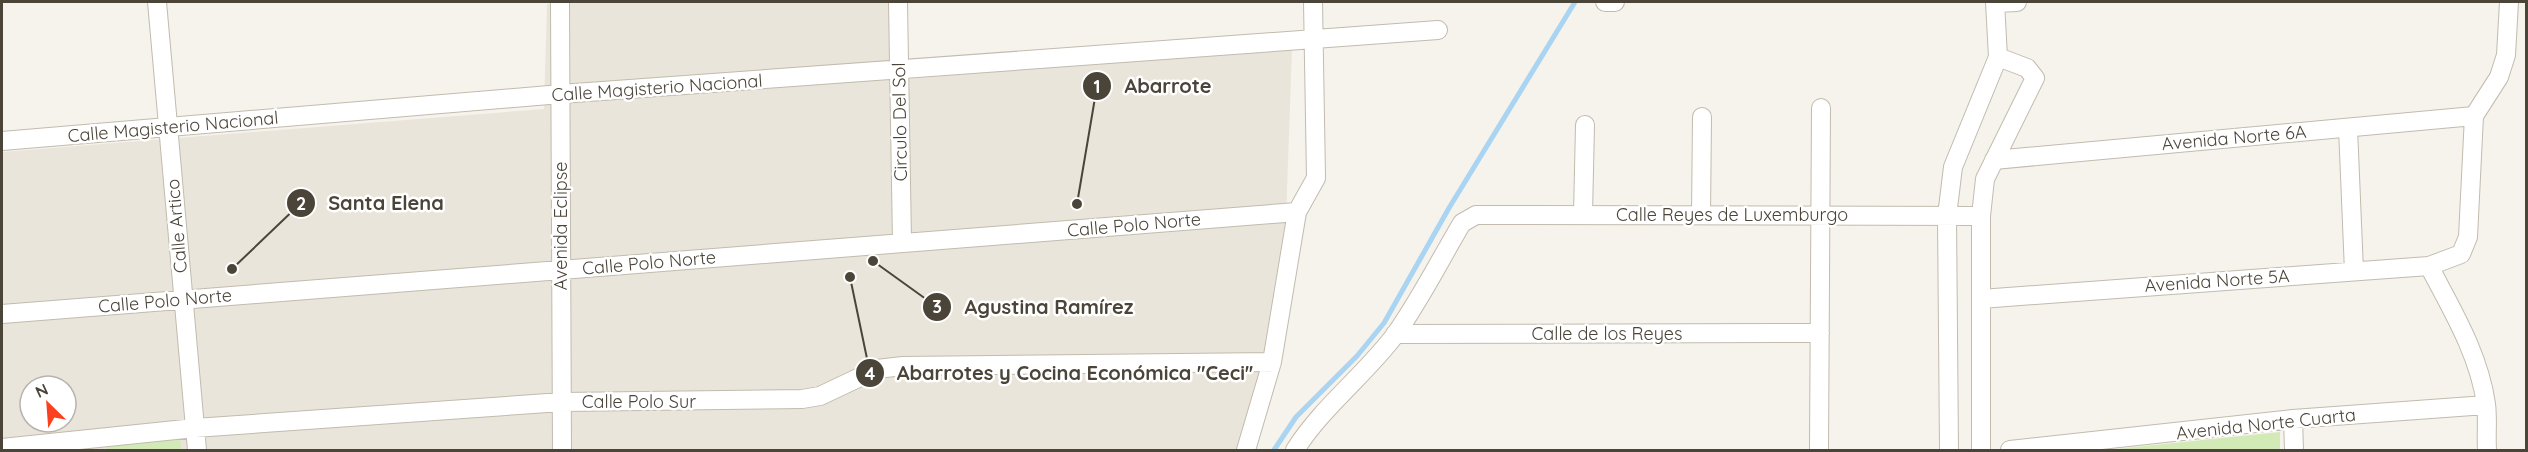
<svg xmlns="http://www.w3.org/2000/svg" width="2528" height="452" font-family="Quicksand,sans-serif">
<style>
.residential{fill:#eae5da;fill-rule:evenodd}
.green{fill:#d2eab5}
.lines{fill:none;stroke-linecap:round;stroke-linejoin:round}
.stream{stroke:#a9d4f2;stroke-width:5}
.minor-casing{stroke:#c2bbae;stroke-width:20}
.minor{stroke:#fff;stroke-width:18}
.labels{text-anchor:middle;stroke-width:5;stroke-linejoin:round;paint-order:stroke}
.street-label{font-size:18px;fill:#4b4439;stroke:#fff}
.leader{fill:none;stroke:#4b4439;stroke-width:2}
.callout-dot{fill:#4b4439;stroke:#fff;stroke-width:2}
.mark-label{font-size:18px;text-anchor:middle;font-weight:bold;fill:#fff}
.callout-label{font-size:20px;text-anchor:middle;font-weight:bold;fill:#4b4439;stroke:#fff;stroke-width:5;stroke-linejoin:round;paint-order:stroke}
</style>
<rect width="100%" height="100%" fill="#f6f3ec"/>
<path class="residential" d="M582 2H892L893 80 1292 48 1283 305 1250 450H2V152L544 109 547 4ZM30 386H66V422H30Z"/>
<path class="green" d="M2280 432V450H2116V449Z
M180 437 181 450H107L106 444Z"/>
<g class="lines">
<path class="stream" d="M1274 450 1296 417 1357 356 1384 323 1449 208 1575 2"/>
<defs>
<path id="minor" d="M157 2 197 450
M560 2 562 450
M898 2 902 243
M1605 2H1615
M1996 3 2017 2
M2348 128 2354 271
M2 141 561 94 1438 30
M1994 160 2474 116
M1583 214 1585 125
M1701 215 1702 117
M2429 266C2452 310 2479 354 2486 404 2488 419 2486 435 2487 450
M1981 299 2429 266 2461 254 2468 237 2474 116 2499 77 2506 55 2509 2
M2 314 1297 212
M1395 334 1820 333
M2293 419 2294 450
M2 448 195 428 562 402 802 399 820 396 877 369 903 366 1272 362
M1246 450 1272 362 1297 212 1316 178 1313 2
M1295 450C1322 407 1364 376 1395 335 1420 300 1440 260 1462 223L1476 215 1981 216
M1819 450 1821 108
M1949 450 1947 216 1953 167 1998 57 1995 2
M1981 450V216L1985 179 2035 78 2027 68 1998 57
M2010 450 2293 419 2486 405"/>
</defs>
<use href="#minor" class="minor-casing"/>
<use href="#minor" class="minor"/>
</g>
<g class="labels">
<g class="street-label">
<text transform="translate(657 88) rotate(-4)" y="6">Calle Magisterio Nacional</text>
<text transform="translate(900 122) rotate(-91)" y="6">Circulo Del Sol</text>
<text transform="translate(173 127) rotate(-5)" y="6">Calle Magisterio Nacional</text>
<text transform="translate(2234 138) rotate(-5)" y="6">Avenida Norte 6A</text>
<text x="1732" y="221">Calle Reyes de Luxemburgo</text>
<text transform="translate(1134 225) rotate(-5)" y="6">Calle Polo Norte</text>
<text transform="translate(177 226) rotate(-95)" y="6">Calle Artico</text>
<text transform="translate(561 226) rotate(-90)" y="6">Avenida Eclipse</text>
<text transform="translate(649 263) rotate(-5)" y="6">Calle Polo Norte</text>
<text transform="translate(2217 281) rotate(-4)" y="6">Avenida Norte 5A</text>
<text transform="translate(165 301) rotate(-5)" y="6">Calle Polo Norte</text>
<text x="1607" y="340">Calle de los Reyes</text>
<text x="639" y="408">Calle Polo Sur</text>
<text transform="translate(2266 424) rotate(-6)" y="6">Avenida Norte Cuarta</text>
</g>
</g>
<path class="leader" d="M1077 204L1097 86M232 269L301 203M873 261L937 307M850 277L870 373"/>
<g class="callout-dot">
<circle cx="1077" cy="204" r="6"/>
<circle cx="232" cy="269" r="6"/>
<circle cx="873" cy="261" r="6"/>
<circle cx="850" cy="277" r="6"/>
<circle cx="1097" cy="86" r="15"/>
<circle cx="301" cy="203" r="15"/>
<circle cx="937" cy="307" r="15"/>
<circle cx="870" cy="373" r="15"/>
</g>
<g class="mark-label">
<text x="1097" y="93">1</text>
<text x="301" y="210">2</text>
<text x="937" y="313">3</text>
<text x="870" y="380">4</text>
</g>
<g class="callout-label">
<text x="1168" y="93">Abarrote</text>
<text x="386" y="210">Santa Elena</text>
<text x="1049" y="314">Agustina Ramírez</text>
<text x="1075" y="380">Abarrotes y Cocina Económica ''Ceci''</text>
</g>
<rect width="2528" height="452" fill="none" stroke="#4b4439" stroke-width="6"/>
<g transform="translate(48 404) rotate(335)"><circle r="28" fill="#ffffff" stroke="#b7b4b0" stroke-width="1.5"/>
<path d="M0-4.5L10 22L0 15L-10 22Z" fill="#fc3f1d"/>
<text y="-9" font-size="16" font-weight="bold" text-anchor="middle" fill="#4b4439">N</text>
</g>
</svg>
